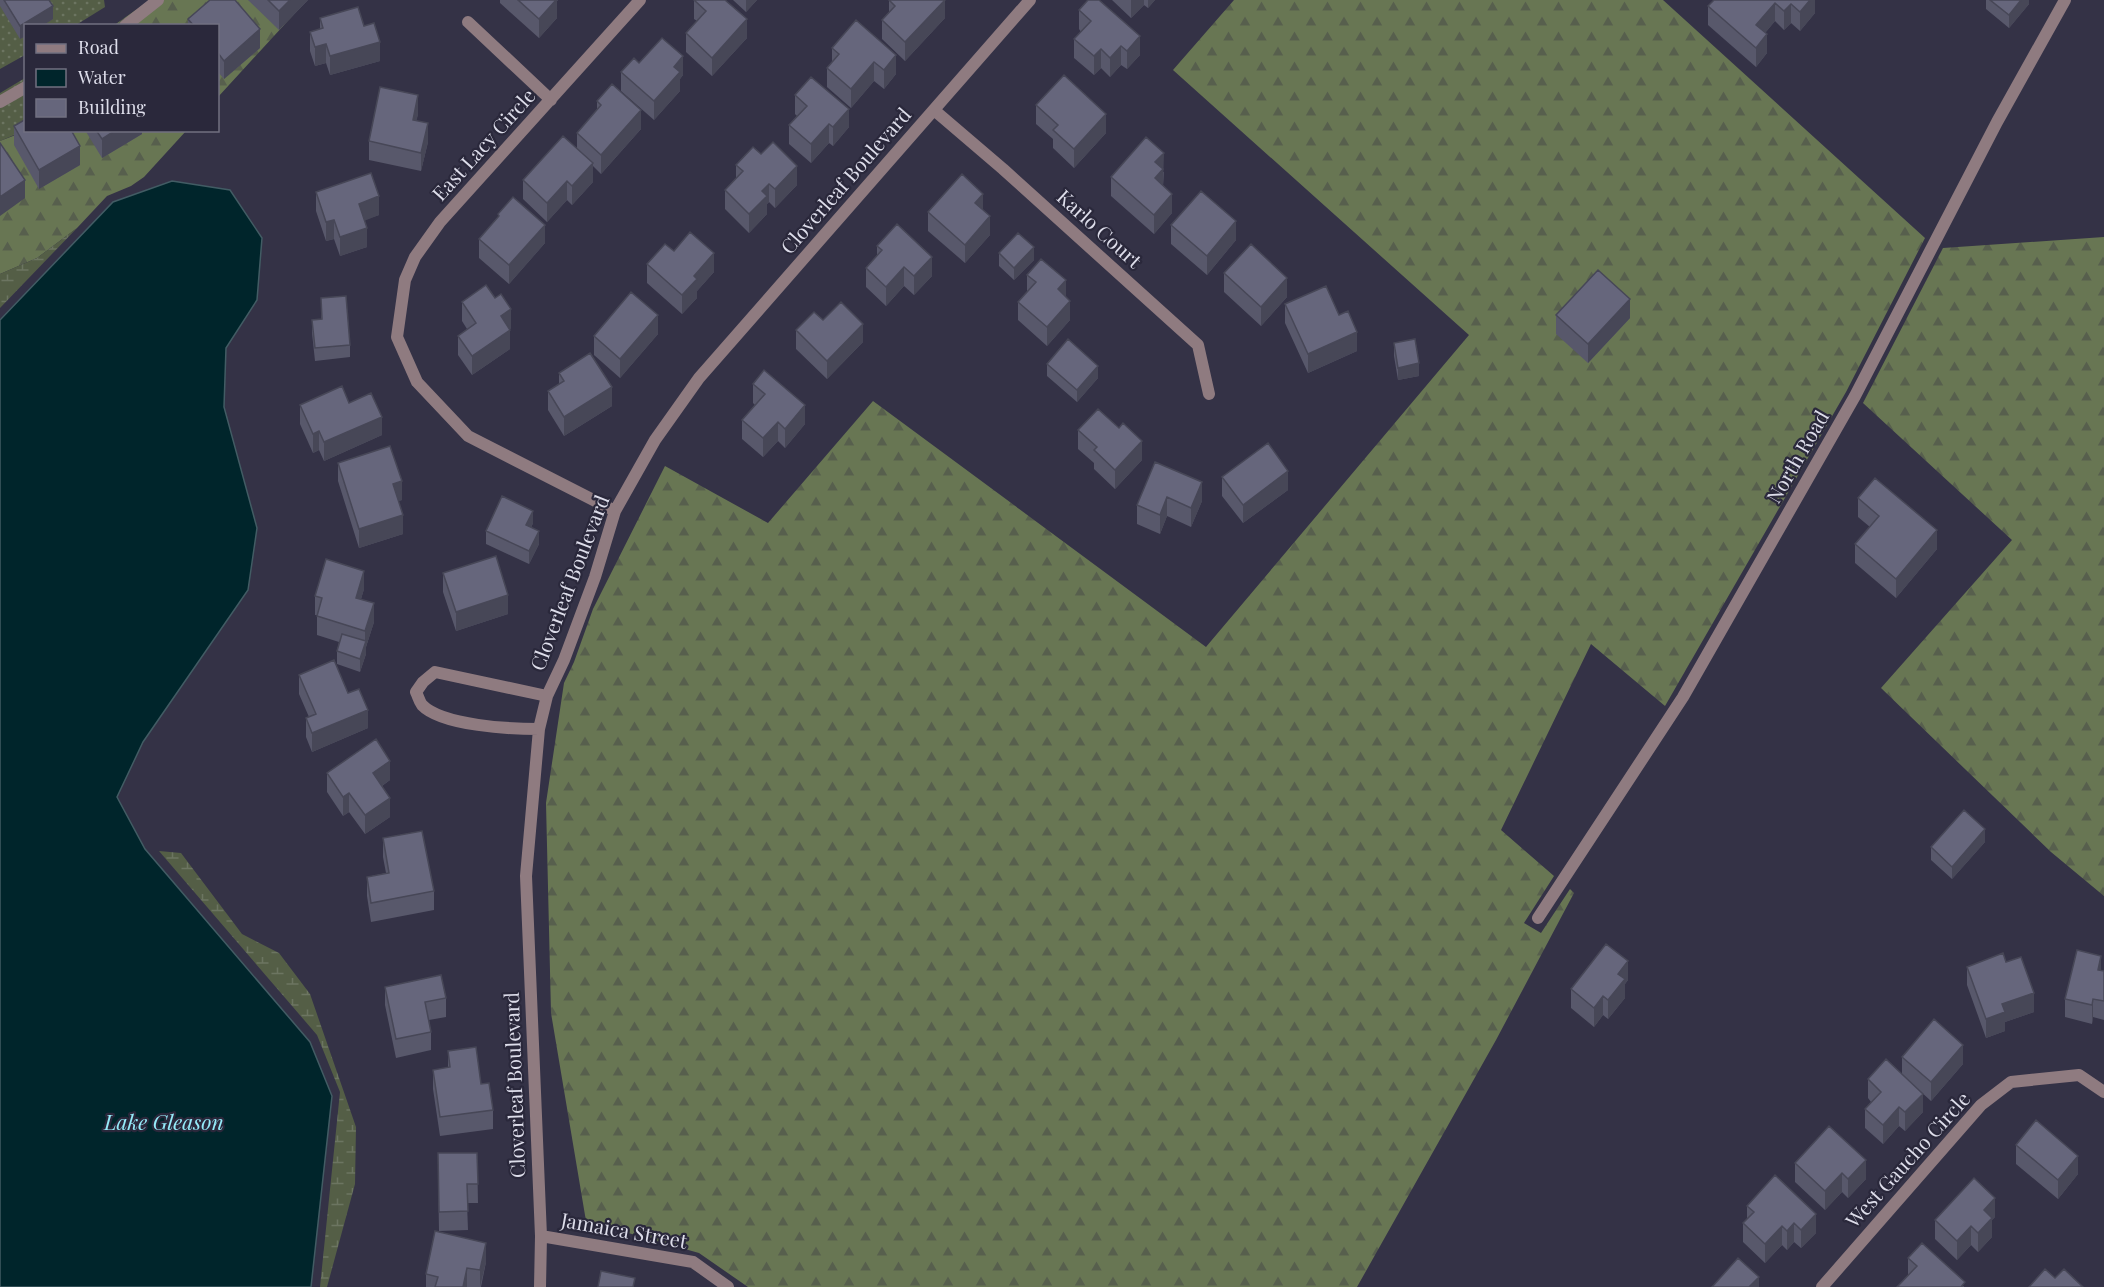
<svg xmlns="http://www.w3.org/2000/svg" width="2104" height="1287" font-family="'Playfair Display',serif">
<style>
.grass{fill:url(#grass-dots)}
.forest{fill:url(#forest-firs)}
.wetland{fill:url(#wetland-marsh)}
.water{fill:#00252b;stroke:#425c64;stroke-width:1.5}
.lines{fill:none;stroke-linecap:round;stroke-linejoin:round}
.street{stroke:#8f7b80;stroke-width:12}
.wall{fill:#58586b}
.shaded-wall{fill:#474757}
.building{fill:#66667c;stroke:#474757;stroke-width:1.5}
.labels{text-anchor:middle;stroke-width:4.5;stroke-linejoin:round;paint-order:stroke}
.street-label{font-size:20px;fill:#ddddea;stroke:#2a283b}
.water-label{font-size:21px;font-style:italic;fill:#95ebf9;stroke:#2a283b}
</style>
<defs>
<pattern id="grass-dots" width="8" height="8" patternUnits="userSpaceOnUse" patternTransform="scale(1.5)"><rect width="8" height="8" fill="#545e46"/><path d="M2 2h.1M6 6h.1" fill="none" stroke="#6c7561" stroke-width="1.8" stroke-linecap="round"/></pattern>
<pattern id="forest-firs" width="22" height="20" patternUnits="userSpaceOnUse" patternTransform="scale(1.5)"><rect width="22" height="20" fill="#687653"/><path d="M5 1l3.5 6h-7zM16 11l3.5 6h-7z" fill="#575f4d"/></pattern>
<pattern id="wetland-marsh" width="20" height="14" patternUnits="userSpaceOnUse" patternTransform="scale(1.5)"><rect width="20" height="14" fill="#545e46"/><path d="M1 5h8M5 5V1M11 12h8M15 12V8" fill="none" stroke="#6c7561"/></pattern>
</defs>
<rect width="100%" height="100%" fill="#343246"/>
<path class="grass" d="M0 0H104L105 7 76 25 26 26 25 55 0 69Z
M25 78 26 130 0 141V93Z"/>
<path class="forest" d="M150 0H307L218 97V26H113Z
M1234 0H1663L1925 238 1846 392 1665 706 1591 644 1501 830 1554 876 1524 923 1541 933 1570 889 1574 893 1496 1040 1357 1287H748L699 1253 586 1221 551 1013 546 803 564 683 574 662 593 609 665 466 768 523 873 401 1206 647 1469 335 1173 70Z
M26 131H186L144 177 131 186 107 196 77 228 37 258 0 274V141Z
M2104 237V896L2051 852 1881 688 2012 540 1863 403 1943 248Z"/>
<path class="wetland" d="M77 228 0 308V274L37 258Z
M159 851 181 853 242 934 279 953 310 994 356 1127 355 1184 327 1287H320L340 1092 317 1035Z"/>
<path class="water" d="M172 181 230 190 262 238 257 300 226 348 224 407 257 528 248 590 143 742 117 797 145 849 310 1042 332 1096 311 1287H0V320L113 202Z"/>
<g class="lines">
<path class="street" d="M468 22 551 100
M125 26 158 0
M0 102 26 87
M934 110 1003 169 1198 345 1209 394
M615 511 468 436 417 382 397 337 405 280 415 257 440 222 640 0
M539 729C512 729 442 726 422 705 419 701 418 696 416 692L423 682 435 672 547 696
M1538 918 1683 697 1855 396 1997 122 2065 0
M541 1236 693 1262 728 1287
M540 1287 541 1236 526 876 539 729 547 696 564 660 595 577 615 511 655 440 699 378 1030 0
M1822 1287 1981 1105 2011 1082 2079 1075 2104 1092"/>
</g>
<path class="wall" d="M0 0H49L53 19 20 39 0 6Z
M210 0H235L260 29V48L224 79 218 72V26H188V19Z
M248 0H308L279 30Z
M500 0H558L557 1V18L539 38 500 3Z
M694 0 747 38 712 76 686 52V33L697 21 694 19Z
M733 0H757L746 12Z
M889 0 945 18 905 61 882 39V20L889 12Z
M1112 0H1155L1148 8 1144 5 1131 18Z
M1815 0V13L1800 31 1791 23 1784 30 1775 21 1765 33 1767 53 1756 67 1708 25V6Z
M1986 0H2029V4L2009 28 1986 9Z
M1079 10 1140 55 1127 69 1121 65 1110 77 1101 68 1094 75 1074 58V39L1081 32 1079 29Z
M320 18 364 26 380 61 330 75 326 63 315 66 310 51V32L320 29Z
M856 20 896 74 884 89 874 81 851 108 827 87V68L832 62V48Z
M639 63 683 75 680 79V91L654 120 621 91V72Z
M795 95 849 127 833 146 829 143 811 163 789 144V125L797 116 795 114Z
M597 101 641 129 601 174 593 166V182L572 205 567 200 547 222 523 199V180L577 148V133L597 110Z
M1036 105 1106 133 1074 168 1053 148V139L1036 124Z
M418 114 416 121 428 142 421 171 369 160V141Z
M14 126 80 165 39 189 14 145Z
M85 130H142V134L102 158Z
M761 154 797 185 775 208 769 202 767 204V214L749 233 725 209V190L736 179V165Z
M1164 172 1163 186 1172 213 1154 234 1111 196V177Z
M316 192 379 215 364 220 367 247 340 256 334 239 326 241 316 211Z
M983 211 990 235 965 263 928 231V212Z
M498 214 545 243 509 284 479 258V239L498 218Z
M1171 225 1236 240 1207 275 1171 244Z
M877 246 932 276 914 295 904 286 886 306 866 287V268L877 256Z
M999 253 1034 260 1014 280 999 266Z
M647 264 714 272 697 291V298L682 314 647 283Z
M1224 273 1287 297 1261 326 1224 292Z
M1027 275 1066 296 1070 320 1047 346 1018 320V302L1027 292Z
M321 298 350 345V357L315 361 312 333V320L321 319Z
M462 302 511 328 510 329V349L472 375 458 355V336L467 329 462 321Z
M1285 304 1339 315 1357 351 1308 373 1285 323Z
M1556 315 1630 318 1588 363 1556 334Z
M823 320 863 342 827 379 796 349V330Z
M658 334 620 378 594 355V336Z
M1394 343 1419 376 1398 380 1394 356Z
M1047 364 1098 378 1077 402 1047 376Z
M559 373 612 406 564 436 548 410V391L559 384Z
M753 384 805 424 785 448 778 441 763 457 742 439V420L755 405 753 403Z
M349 403 382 435 324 461 319 450 313 453 300 424V405Z
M1119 428 1142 460 1115 489 1094 469V463L1078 449V430Z
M1155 462 1202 501 1191 527 1167 516 1160 534 1137 524V505Z
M338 463 402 500 398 501 403 534 359 548 338 481Z
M1222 477 1288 490 1243 523 1222 496Z
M1858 498 1937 549 1896 598 1855 563V544L1870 527 1858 517Z
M533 523 531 528 539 544 529 564 486 544V531Z
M443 573 508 614 456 631 443 592Z
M364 589 361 599 374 622 366 647V654L360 672 337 664V651L339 642 317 635V615H315V596Z
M299 675 348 693 368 728 312 752 306 737V718L309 717 299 694Z
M327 773 390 780 382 786 390 817 365 834 349 812 343 816 327 792Z
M383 838 434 891V910L371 922 367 896V877L386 873 383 857Z
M1985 842 1952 879 1931 860V847Z
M2006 962 2034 1012 2005 1022V1031L1986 1038 1967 985V967Z
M2104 971V1020L2093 1017 2092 1024 2065 1017V999Z
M1628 980 1625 984V998L1608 1019 1603 1015 1594 1027 1571 1008V989Z
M385 987 446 998V1017L429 1020 431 1032V1050L396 1058 385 1005Z
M448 1051 481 1084 493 1110V1129L440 1136 433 1089V1070L448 1068Z
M1902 1057 1963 1064 1931 1101 1919 1090 1923 1112 1905 1131 1899 1126 1883 1144 1865 1128V1109L1871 1102 1868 1098V1079L1902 1074Z
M2016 1145 2078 1174 2058 1199 2016 1164Z
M477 1153 478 1203H467L468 1230 439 1231 438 1172Z
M1795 1163 1866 1179 1848 1198 1842 1192 1825 1210 1795 1182Z
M1775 1175 1816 1233 1801 1248 1794 1242 1787 1250 1782 1245 1765 1263 1743 1242V1223L1747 1219V1206Z
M1995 1217 1992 1220V1237L1978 1252 1971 1245 1957 1260 1935 1239V1220Z
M1908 1258 1965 1287 1908 1275Z
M486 1262 481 1287H426V1274Z"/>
<path class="shaded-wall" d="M290 0H308L279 30V11Z
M548 0H558L557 1V18L539 38V19Z
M746 0H757L746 12Z
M945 0V18L905 61V42Z
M1131 0H1144V5L1131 18Z
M1148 0H1155L1148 8Z
M1810 0H1815V13L1800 31V12Z
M2021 0H2029V4L2009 28V15Z
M1775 3V21L1756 44V25Z
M1791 4V23L1784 30V11Z
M53 6V19L42 26H26V36L20 39V26Z
M747 19V38L712 76V58Z
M260 29V48L224 79V61Z
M1767 34V53L1756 67V48Z
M1140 36V55L1127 69V51Z
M380 42V61L330 75V56Z
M326 44V63L315 66V47Z
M1121 46V65L1110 77V58Z
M1101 49V68L1094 75V56Z
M896 55V74L884 89V70Z
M683 56V75L680 79V91L654 120V101L674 67Z
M874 62V81L851 108V89Z
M418 95V114L413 139V120Z
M849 109V127L833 146V127Z
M641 110V129L601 174V155Z
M1106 114V133L1074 168V149Z
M428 123V142L421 171V153Z
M829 124V143L811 163V144Z
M116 130H142V134L102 158V139Z
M80 146V165L39 189V170Z
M1164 153 1163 188 1155 197V162Z
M593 163V182L572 205V186Z
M797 166V185L775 208V189Z
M25 180V198L0 216V197Z
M567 181V200L547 222V203Z
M769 184V202L767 204V214L749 233V214L762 191Z
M983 194V212L975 203Z
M1172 194V213L1154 234V215Z
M379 196V215L359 223V204Z
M990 216V235L965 263V245Z
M334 220V239L326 241V222Z
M1236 221V240L1207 275V256Z
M545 225V243L509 284V265Z
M367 228V247L340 256V237Z
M1034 247V260L1014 280V268Z
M714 253V272L697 291V298L682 314V295L694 276Z
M932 257V276L914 295V276Z
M904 267V286L886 306V287Z
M1287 278V297L1261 326V307Z
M1066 280V299L1058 289Z
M1630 299V318L1588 363V344Z
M1070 301V320L1047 346V327Z
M511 309V328L501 335V316Z
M658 315V334L620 378V359Z
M863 324V342L827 379V361Z
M510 330V349L472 375V356Z
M1357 332V351L1308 373V354Z
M1419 363V376L1398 380V368Z
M1098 366V378L1077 402V390Z
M612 387V406L564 436V417Z
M805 405V424L785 448V429Z
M382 417V435L324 461V442Z
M778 422V441L763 457V438Z
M319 431V450L313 453V434Z
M1142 441V460L1115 489V470Z
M1288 471V490L1243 523V505Z
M402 481V500L393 503V484Z
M1202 482V501L1191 527V508Z
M1167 497V516L1160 534V515Z
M533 511V523L526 538V525Z
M403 515V534L359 548V529Z
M1937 530V549L1896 598V579Z
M539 531V544L529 564V551Z
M364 571V589L356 616V598Z
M508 595V614L456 631V612Z
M374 603V622L366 647V654L360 672V659L365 644V631Z
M368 710V728L312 752V733Z
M390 761V780L373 792V773Z
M349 793V812L343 816V797Z
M390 798V817L365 834V815Z
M1985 829V842L1952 879V867Z
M2101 956V975L2098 970Z
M1628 961V980L1625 984V998L1608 1019V1000L1618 974Z
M2034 993V1012L2005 1022V1031L1986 1038V1019L2002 1004Z
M1603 996V1015L1594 1027V1008Z
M2093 999V1017L2092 1024V1005Z
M1963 1045V1064L1931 1101V1082Z
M1923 1094V1112L1905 1131V1112Z
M1899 1107V1126L1883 1144V1125Z
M2078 1156V1174L2058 1199V1180Z
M1866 1160V1179L1848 1198V1179Z
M1842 1173V1192L1825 1210V1191Z
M1995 1198V1217L1992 1220V1237L1978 1252V1233L1984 1210Z
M1816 1214V1233L1801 1248V1230Z
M1794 1223V1242L1787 1250V1231Z
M1782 1226V1245L1765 1263V1244Z
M1971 1226V1245L1957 1260V1241Z
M486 1243V1262L480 1287V1270Z
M467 1268V1287H463Z
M1759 1277V1287H1749Z"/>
<path class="building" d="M4 0H49L53 6 20 26Z
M210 0H235L260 29 224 61 218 53V26H194L188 19Z
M268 0H290L279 11Z
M518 0H556L539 19Z
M694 0H725L747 19 712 58 686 33 706 11Z
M889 0H945L905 42 882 20 895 6Z
M1088 0H1099L1140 36 1127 51 1121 46 1110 58 1101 49 1094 56 1074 39 1091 21 1079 10Z
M1714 0H1810L1800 12 1791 4 1784 11 1775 3 1756 25 1767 34 1756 48 1708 6Z
M1990 0H2021L2009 15Z
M358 7 364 26 374 23 380 42 330 56 326 44 315 47 310 32 323 28 320 18Z
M856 20 896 55 884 70 874 62 851 89 827 68 839 54 832 48Z
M662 38 683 56 674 67 680 72 654 101 621 72 634 58 639 63Z
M1064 75 1106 114 1074 149 1053 130 1058 125 1036 105Z
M811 77 849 109 833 127 829 124 811 144 789 125 807 106 795 95Z
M612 84 641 110 601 155 577 133 601 105 597 101Z
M380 87 418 95 413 120 428 123 421 153 369 141Z
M26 119V130H71L80 146 39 170 14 126Z
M96 130H116L102 139Z
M563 136 593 163 572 186 567 181 547 203 523 180Z
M1146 137 1164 153 1155 162 1163 169 1155 178 1172 194 1154 215 1111 177Z
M773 142 797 166 775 189 769 184 762 191 767 196 749 214 725 190 743 171 736 165 753 147 761 154Z
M0 143 25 180 0 197Z
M371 173 379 196 359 204 367 228 340 237 334 220 326 222 316 192Z
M962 174 983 194 975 203 990 216 965 245 928 212Z
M1201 191 1236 221 1207 256 1171 225Z
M513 197 545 225 509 265 479 239 499 216 498 214Z
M897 224 932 257 914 276 904 267 886 287 866 268 882 250 877 246Z
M690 232 714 253 694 276 697 279 682 295 647 264 665 244 674 251Z
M1018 233 1034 247 1014 268 999 253Z
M1251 244 1287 278 1261 307 1224 273Z
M1041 259 1066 280 1058 289 1070 301 1047 327 1018 302 1036 282 1027 275Z
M1598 270 1630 299 1588 344 1556 315Z
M486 285 495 298 501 294 511 309 501 316 510 330 472 356 458 336 476 323 462 302Z
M1326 286 1339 315 1348 311 1357 332 1308 354 1285 304Z
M631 292 658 315 620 359 594 336Z
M346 296 350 345 315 348 312 320 322 319 321 298Z
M841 302 863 324 827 361 796 330 814 312 823 320Z
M1068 339 1098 366 1077 390 1047 364Z
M1415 339 1419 363 1398 368 1394 343Z
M590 353 612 387 564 417 548 391 564 381 559 373Z
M764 370 805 405 785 429 778 422 763 438 742 420 765 394 753 384Z
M342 386 349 403 371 393 382 417 324 442 319 431 313 434 300 405Z
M1098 409 1119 428 1123 423 1142 441 1115 470 1094 450 1097 447 1078 430Z
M1268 443 1288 471 1243 505 1222 477Z
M390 446 402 481 393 484 403 515 359 529 338 463Z
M1155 462 1202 482 1191 508 1167 497 1160 515 1137 505Z
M1875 478 1937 530 1896 579 1855 544 1879 516 1858 498Z
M502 496 533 511 526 525 539 531 529 551 486 531Z
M496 556 508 595 456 612 443 573Z
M326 559 364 571 356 598 374 603 365 631 317 616 322 598 315 596Z
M342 634 366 641 360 659 337 651Z
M334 660 348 693 359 689 368 710 312 733 306 718 316 714 299 675Z
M376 739 390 761 373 773 390 798 365 815 349 793 343 797 327 773Z
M1964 810 1985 829 1952 867 1931 847Z
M422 831 434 891 371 903 367 877 389 873 383 838Z
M1606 944 1628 961 1618 974 1625 979 1608 1000 1603 996 1594 1008 1571 989Z
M2077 950 2101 956 2098 970 2104 971V1001L2093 999 2092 1005 2065 999Z
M2003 953 2006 962 2021 957 2034 993 2002 1004 2005 1012 1986 1019 1967 967Z
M441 975 446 998 425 1002 431 1032 396 1039 385 987Z
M1934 1019 1963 1045 1931 1082 1902 1057Z
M476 1047 481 1084 489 1083 493 1110 440 1117 433 1070 450 1067 448 1051Z
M1886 1059 1923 1094 1905 1112 1899 1107 1883 1125 1865 1109 1881 1092 1868 1079Z
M2036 1120 2078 1156 2058 1180 2016 1145Z
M1829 1126 1866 1160 1848 1179 1842 1173 1825 1191 1795 1163Z
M438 1153H477L478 1184H467L468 1211 439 1212Z
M1775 1175 1816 1214 1801 1230 1794 1223 1787 1231 1782 1226 1765 1244 1743 1223 1754 1212 1747 1206Z
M1974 1178 1995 1198 1984 1210 1992 1218 1978 1233 1971 1226 1957 1241 1935 1220Z
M435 1231 486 1243 480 1270 467 1268 463 1287H435L438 1277 426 1274Z
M1922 1243 1965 1282 1961 1287H1897L1917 1266 1908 1258Z
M1738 1258 1759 1277 1749 1287H1712Z
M2045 1269 2055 1278 2064 1269 2083 1287H2029Z
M601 1271 635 1278 633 1287H598Z"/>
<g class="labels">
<g class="street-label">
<text transform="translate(484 145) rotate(-48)" y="7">East Lacy Circle</text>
<text transform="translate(846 181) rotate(-49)" y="7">Cloverleaf Boulevard</text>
<text transform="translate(1099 229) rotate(42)" y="7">Karlo Court</text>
<text transform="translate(1798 457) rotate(-60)" y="7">North Road</text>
<text transform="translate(570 583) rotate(-69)" y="7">Cloverleaf Boulevard</text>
<text transform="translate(515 1085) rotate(-92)" y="7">Cloverleaf Boulevard</text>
<text transform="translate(1908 1160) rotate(-48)" y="7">West Gaucho Circle</text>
<text transform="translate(624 1231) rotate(10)" y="7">Jamaica Street</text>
</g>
<g class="water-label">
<text x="164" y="1130">Lake Gleason</text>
</g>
</g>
<rect x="24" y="24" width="195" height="108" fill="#2a283b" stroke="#727081" stroke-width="1.5"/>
<rect x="36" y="44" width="30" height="9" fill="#8f7b80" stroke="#727081" stroke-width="1.5"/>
<text x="78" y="54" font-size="18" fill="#ddddea">Road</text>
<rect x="36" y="69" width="30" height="18" fill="#00252b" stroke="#727081" stroke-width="1.5"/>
<text x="78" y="84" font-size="18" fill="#ddddea">Water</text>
<rect x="36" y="99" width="30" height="18" fill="#66667c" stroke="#727081" stroke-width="1.5"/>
<text x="78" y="114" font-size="18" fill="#ddddea">Building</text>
</svg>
